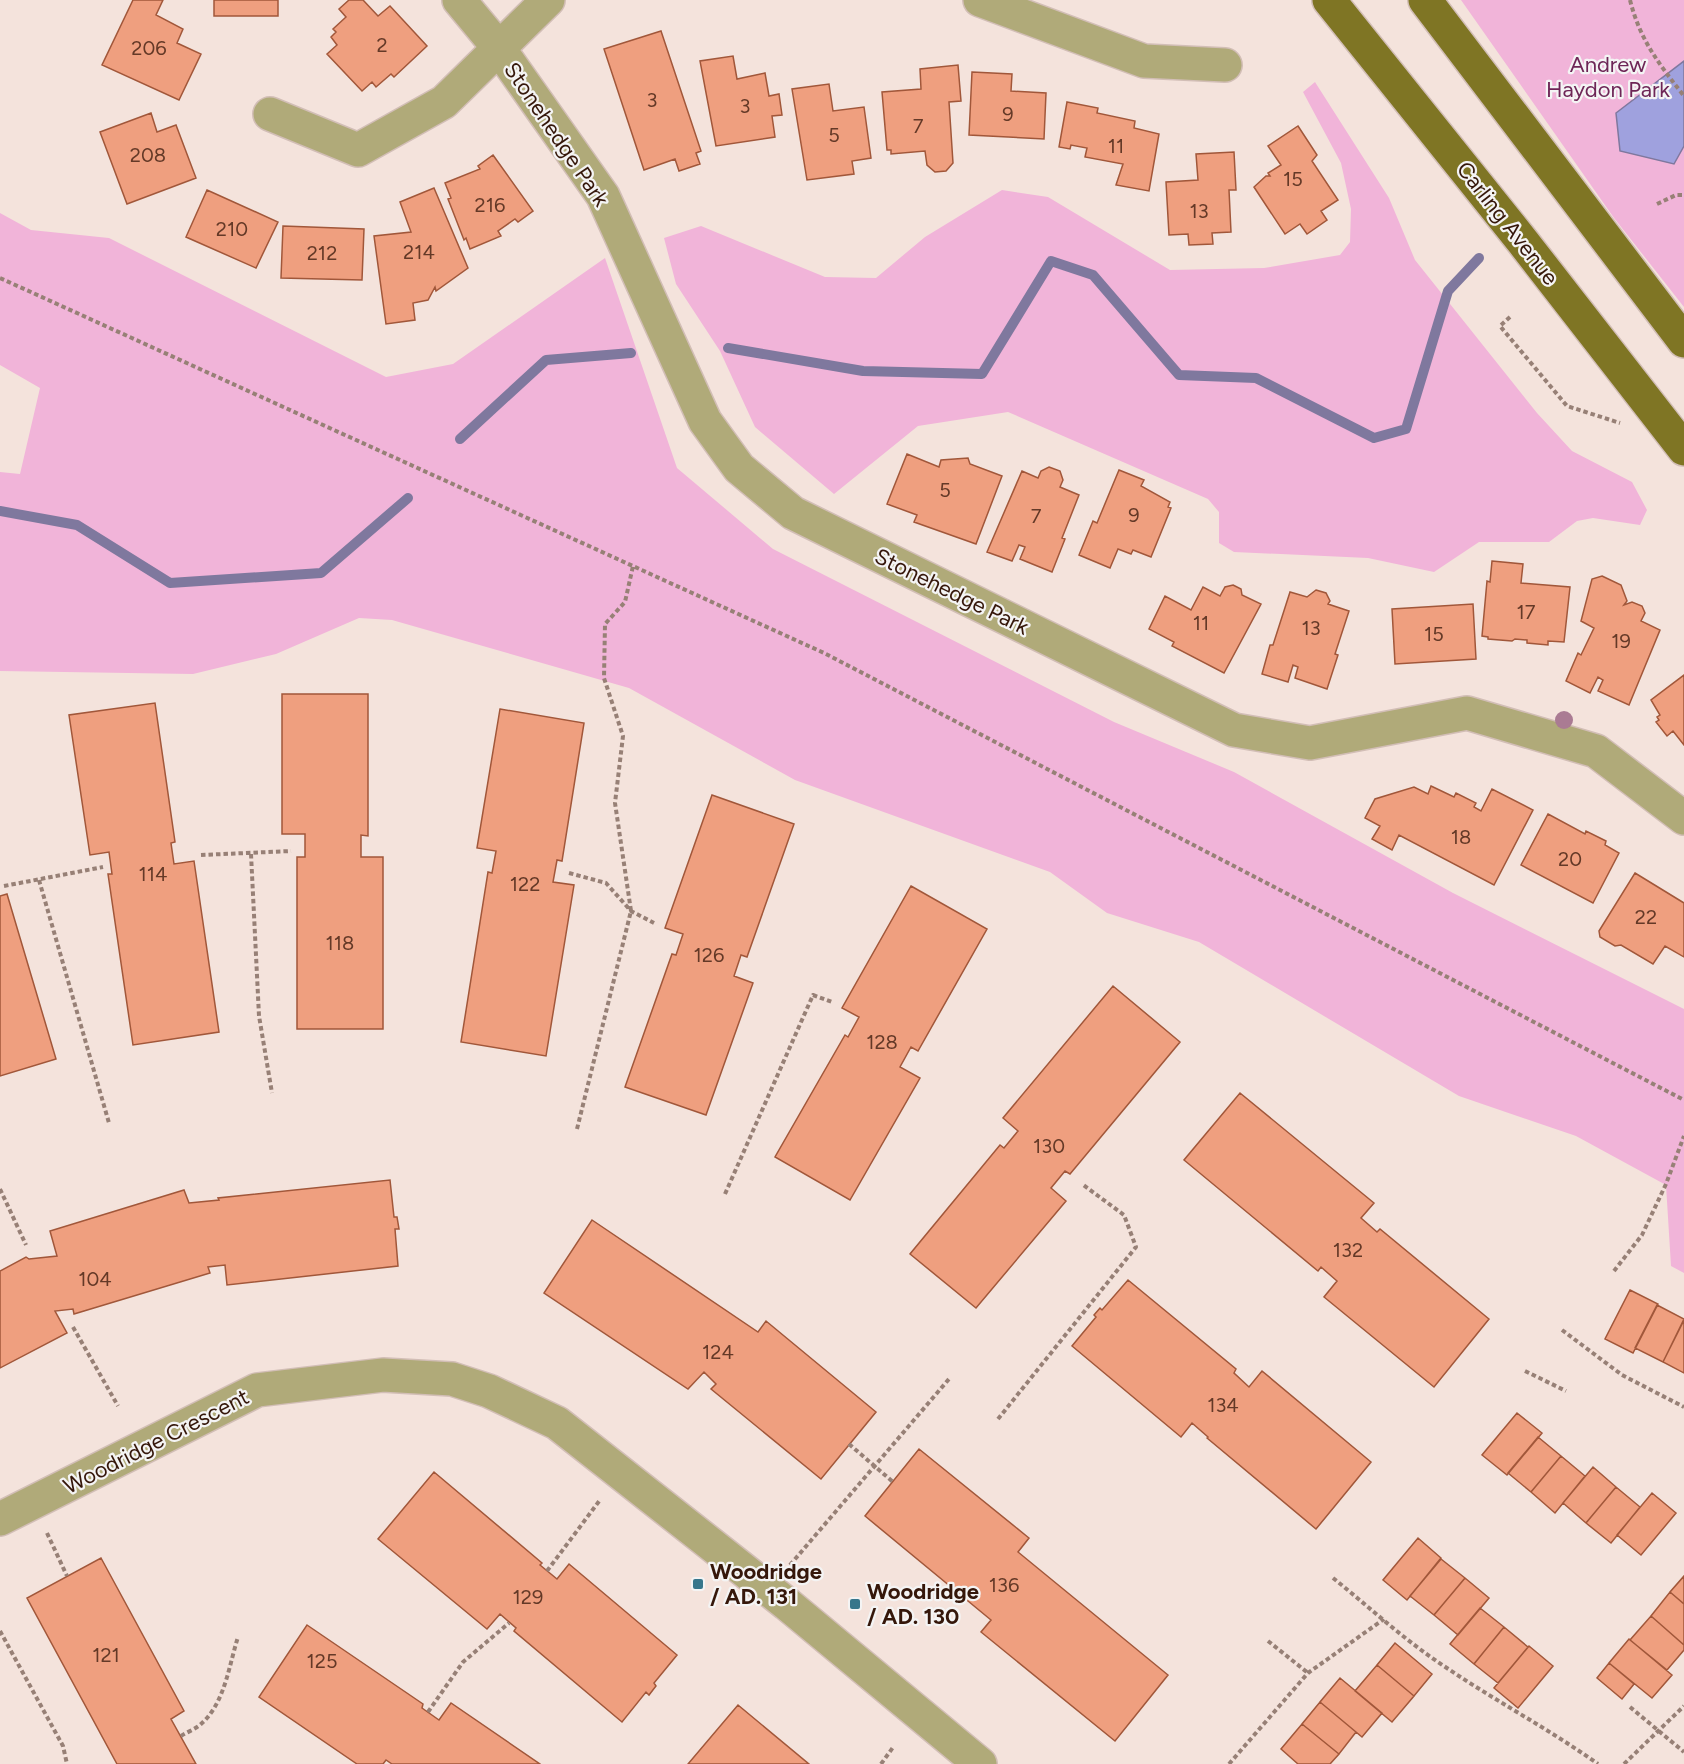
<svg xmlns="http://www.w3.org/2000/svg" width="1684" height="1764" font-family="Figtree,sans-serif">
<style>
.green{fill:#f1b4d9}
.water{fill:#9fa1de;stroke:#7f789e;stroke-width:1.5}
.lines{fill:none;stroke-linecap:round;stroke-linejoin:round}
.stream{stroke:#7f789e;stroke-width:10}
.building{fill:#ef9f7f;stroke:#a1573a;stroke-width:1.5}
.minor-casing{stroke:#d2beb6;stroke-width:36}
.major-casing{stroke:#d2beb6;stroke-width:36}
.path{stroke:#978076;stroke-width:4;stroke-dasharray:4.5 3;stroke-linecap:butt}
.minor{stroke:#b0aa79;stroke-width:33}
.major{stroke:#7f7524;stroke-width:33}
.tree{fill:#aa7b93}
.poi-dot{fill:#37768b;stroke:#f4f4f4;stroke-width:2}
.labels{text-anchor:middle;stroke-width:4.5;stroke-linejoin:round;paint-order:stroke}
.number-label{font-size:20px;fill:#643927}
.park-label{font-size:22px;fill:#6e2657;stroke:#f4f4f4}
.street-label{font-size:22px;fill:#35170a;stroke:#f4f4f4}
.poi-label{font-size:22px;font-weight:bold;fill:#35170a;stroke:#f4f4f4;text-anchor:start}
</style>
<rect width="100%" height="100%" fill="#f4e3dc"/>
<path class="green" d="M1461 0H1684V307L1614 218Z
M1315 82 1389 198 1415 260 1537 413 1572 451 1632 482 1647 510 1640 525 1593 518 1577 521 1549 542H1479L1434 572 1368 558 1234 552 1219 543V512L1208 499 1008 412 918 426 834 494 755 427 720 351 676 284 664 238 701 226 825 277 876 278 925 237 1002 190 1048 197 1170 270 1264 268 1340 255 1350 242 1351 209 1341 163 1303 92Z
M0 213 31 230 109 238 386 377 453 364 605 258 677 468 773 549 1114 722 1234 772 1453 893 1684 1009V1273L1671 1266 1666 1185 1576 1136 1459 1096 1199 942 1107 913 1050 872 795 780 629 688 392 620 359 618 276 654 193 674 0 671V472L20 474 40 388 0 365Z"/>
<path class="water" d="M1684 61V146L1674 164 1620 151 1616 113Z"/>
<g class="lines">
<path class="stream" d="M728 348 863 371 982 374 1051 261 1093 275 1179 375 1256 378 1374 438 1406 429 1448 291 1479 258
M460 439 546 360 631 353
M0 511 77 525 170 583 321 573 408 498"/>
</g>
<path class="building" d="M133 0H163L156 15 183 29 177 43 201 54 179 100 102 65Z
M214 0H278V16H214Z
M349 0H363L378 16 390 6 427 46 394 77 391 74 376 87 372 82 362 91 327 54 337 45 331 37 336 32 333 29 346 17 339 9Z
M661 31 701 151 696 153 700 164 679 171 675 159 644 170 604 49Z
M733 56 737 79 765 73 769 96 779 94 782 115 772 116 775 137 716 146 700 61Z
M958 65 961 101 949 102 953 163 946 171 935 172 927 165 925 151 891 154V150H887L882 92 921 89 920 69Z
M972 72 1012 74 1011 91 1046 93 1044 139 969 135Z
M829 84 833 111 864 107 871 158 852 161 854 174 807 180 792 89Z
M1067 102 1098 108 1097 113 1135 121 1134 128 1159 134 1149 191 1116 185 1123 164 1085 157 1087 148 1071 145 1070 149 1059 147Z
M151 113 157 132 176 125 196 178 127 204 100 132Z
M1298 126 1317 155 1312 161 1338 200 1321 211 1327 220 1307 234 1300 224 1285 234 1254 187 1266 176H1270L1268 173 1281 165 1268 146Z
M1234 152 1236 190H1229L1231 232 1212 233 1213 244 1189 245 1188 234 1169 235 1166 182 1198 180 1196 154Z
M493 155 533 211 518 222 515 219 498 231 501 236 470 249 466 238 464 240 448 199 451 198 445 183 480 169 478 166Z
M434 188 468 268 436 291 435 287 428 300 413 303 415 320 386 324 374 236 411 232 400 202Z
M207 190 278 222 256 268 186 237Z
M283 226 364 229 362 280 281 278Z
M907 454 939 467 941 460 968 458 970 464 1002 476 976 544 914 522 917 515 887 504Z
M1049 467 1060 471 1063 480 1060 487 1079 495 1062 538 1065 539 1052 572 1020 559 1025 547 1019 545 1012 561 987 552 1022 471 1038 478 1041 471Z
M1119 470 1144 480 1141 486 1170 502 1168 507 1171 508 1151 557 1133 550 1131 554 1118 549 1110 568 1079 555 1093 521 1097 523Z
M1492 561 1523 564 1521 583 1570 587 1564 642 1548 641V645L1527 643V640L1515 639 1512 641 1488 639V637L1482 636 1487 581 1490 582Z
M1602 576 1621 585 1627 601 1624 605 1632 602 1642 606 1645 613 1641 621 1660 630 1629 705 1598 691 1603 680 1598 677 1590 693 1566 681 1578 653 1581 655 1594 628 1581 621 1592 579Z
M1233 585 1241 589 1242 595 1261 604 1224 673 1172 646 1174 642 1149 629 1165 596 1191 610 1203 587 1220 596 1225 587Z
M1316 590 1326 593 1330 601 1328 604 1349 611 1335 654 1338 655 1327 689 1295 678 1298 667 1293 665 1288 682 1262 674 1270 645H1273L1290 592 1307 597Z
M1473 604 1476 659 1395 664 1392 609Z
M1684 675V745L1673 731 1667 736 1656 722 1659 720 1657 717 1660 715 1651 700Z
M282 694H368V836L361 835V857H383V1029H297V857H305V834H282Z
M155 703 175 842 171 843 174 864 194 861 219 1032 133 1045 108 874H112L109 852 90 855 69 715Z
M500 709 584 723 562 861 557 860 553 882 574 885 546 1056 461 1042 488 872 492 873 496 851 477 848Z
M1431 786 1454 797 1456 793 1476 803 1474 807 1481 811 1492 789 1533 810 1494 885 1399 835 1392 850 1372 839 1380 826 1365 818 1375 799 1414 787 1428 794Z
M712 795 794 824 747 957 741 955 734 976 753 983 706 1115 625 1087 672 954 676 955 683 934 665 928Z
M1548 814 1585 834 1586 831 1606 841 1605 845 1619 853 1593 903 1521 865Z
M1635 873 1684 903V957L1665 946 1653 964 1621 945 1615 946 1600 937 1599 931Z
M911 886 987 929 918 1051 911 1047 900 1067 920 1078 850 1200 775 1157 845 1035 848 1037 859 1017 842 1008Z
M7 894 56 1059 0 1076V896Z
M1113 986 1180 1042 1070 1174 1065 1171 1051 1188 1066 1201 976 1308 910 1254 1000 1145 1004 1148 1018 1131 1003 1118Z
M1240 1093 1374 1203 1361 1218 1377 1232 1380 1229 1489 1319 1434 1387 1324 1297 1337 1281 1321 1267 1318 1271 1184 1160Z
M390 1180 394 1217H397L399 1229H395L398 1266 227 1285 225 1265 208 1267 210 1273 74 1314 73 1309 55 1311 67 1333 0 1368V1271L26 1257 29 1259 57 1256 50 1231 184 1190 189 1203 219 1200 218 1198Z
M592 1220 758 1332 766 1321 876 1412 821 1479 711 1389 716 1384 704 1372 688 1389 544 1293Z
M1128 1280 1236 1369 1234 1373 1249 1387 1262 1371 1371 1462 1316 1529 1207 1438 1208 1437 1192 1423 1181 1437 1072 1346 1096 1317 1094 1315 1100 1308 1102 1310Z
M1630 1290 1658 1304 1633 1353 1605 1339Z
M1657 1305 1684 1319 1663 1362 1635 1348Z
M1684 1320V1373L1663 1362Z
M1517 1413 1542 1433 1507 1475 1482 1455Z
M1538 1437 1561 1456 1531 1492 1508 1473Z
M919 1449 1029 1538 1018 1552 1168 1675 1115 1741 981 1632 991 1620 865 1516Z
M1561 1456 1585 1476 1555 1513 1531 1492Z
M1593 1467 1616 1487 1586 1523 1563 1503Z
M434 1472 542 1563 540 1565 557 1579 569 1564 677 1655 654 1683 656 1686 649 1695 646 1692 622 1722 514 1631 516 1628 500 1614 487 1629 378 1539Z
M1616 1487 1640 1507 1611 1543 1586 1523Z
M1652 1493 1676 1513 1641 1555 1617 1535Z
M1418 1538 1441 1558 1407 1600 1383 1580Z
M101 1558 184 1711 171 1719 196 1764H117L27 1598Z
M1441 1559 1465 1578 1434 1615 1410 1596Z
M1684 1576V1604L1670 1592Z
M1465 1578 1489 1598 1458 1635 1434 1615Z
M1670 1592 1684 1604V1645L1651 1616Z
M1480 1608 1504 1627 1474 1664 1450 1644Z
M1651 1616 1684 1645V1650L1667 1670 1630 1640Z
M307 1625 423 1704 422 1708 439 1720 451 1703 540 1764H392L386 1760 383 1764H357L259 1697Z
M1504 1627 1528 1647 1498 1683 1474 1664Z
M1629 1639 1672 1675 1652 1698 1609 1663Z
M1395 1643 1432 1674 1414 1696 1377 1665Z
M1529 1646 1553 1666 1518 1708 1494 1688Z
M1609 1663 1634 1684 1622 1699 1597 1678Z
M1377 1665 1414 1696 1392 1722 1355 1691Z
M1340 1678 1382 1713 1362 1737 1320 1702Z
M1320 1702 1356 1732 1339 1754 1302 1724Z
M738 1705 809 1764H688Z
M1302 1724 1339 1754 1330 1764H1298L1281 1749Z"/>
<g class="lines">
<defs>
<path id="minor" d="M459 0 498 47 603 196 705 421 739 468 793 513 1234 730 1310 743 1467 713 1596 751 1684 818
M980 0 1144 61 1225 65
M270 114 358 150 444 102 548 0
M0 1519 257 1390 383 1375 452 1379 489 1391 557 1423 787 1604 980 1764"/>
<path id="major" d="M1329 0 1523 242 1684 449
M1425 0 1684 341"/>
</defs>
<use href="#minor" class="minor-casing"/>
<use href="#major" class="major-casing"/>
<path class="path" d="M1630 0C1640 40 1659 64 1684 96
M1657 204 1676 195H1684
M0 278 824 653 1684 1100
M1510 317 1500 326 1567 406 1620 423
M251 854 259 1016 272 1093
M201 855 291 851
M569 873 606 883 631 911 654 923
M39 880 109 1123
M4 886 103 867
M577 1129 631 911 615 803 623 736 604 678 605 624 625 602 633 566
M0 1189 26 1245
M725 1194 813 995 832 1002
M1614 1271 1642 1235 1666 1184 1684 1136
M73 1327 118 1406
M1562 1330 1622 1375 1684 1407
M1525 1371 1566 1391
M998 1419 1136 1247 1124 1215 1082 1184
M849 1444 893 1482
M47 1533 67 1576
M790 1565 949 1379
M547 1571 600 1500
M1333 1578C1368 1606 1401 1637 1438 1662 1490 1698 1546 1727 1598 1764
M0 1631 63 1746 67 1764
M1268 1641 1308 1673
M1630 1707 1684 1752
M428 1712 463 1662 509 1623
M181 1736C187 1732 196 1729 201 1724 225 1703 229 1665 238 1637
M881 1764 894 1746
M1229 1764 1308 1673 1384 1619
M1624 1764 1684 1706"/>
<use href="#minor" class="minor"/>
<use href="#major" class="major"/>
</g>
<circle class="tree" cx="1564" cy="720" r="9"/>
<g class="poi-dot">
<rect x="692" y="1578" width="12" height="12" rx="3"/>
<rect x="849" y="1598" width="12" height="12" rx="3"/>
</g>
<g class="labels">
<g class="number-label">
<text x="382" y="52">2</text>
<text x="149" y="55">206</text>
<text x="652" y="107">3</text>
<text x="745" y="113">3</text>
<text x="1008" y="121">9</text>
<text x="918" y="133">7</text>
<text x="834" y="142">5</text>
<text x="1116" y="153">11</text>
<text x="148" y="162">208</text>
<text x="1293" y="186">15</text>
<text x="490" y="212">216</text>
<text x="1199" y="218">13</text>
<text x="232" y="236">210</text>
<text x="419" y="259">214</text>
<text x="322" y="260">212</text>
<text x="945" y="497">5</text>
<text x="1134" y="522">9</text>
<text x="1036" y="523">7</text>
<text x="1526" y="619">17</text>
<text x="1201" y="630">11</text>
<text x="1311" y="635">13</text>
<text x="1434" y="641">15</text>
<text x="1621" y="648">19</text>
<text x="1461" y="844">18</text>
<text x="1570" y="866">20</text>
<text x="153" y="881">114</text>
<text x="525" y="891">122</text>
<text x="1646" y="924">22</text>
<text x="340" y="950">118</text>
<text x="709" y="962">126</text>
<text x="882" y="1049">128</text>
<text x="1049" y="1153">130</text>
<text x="1348" y="1257">132</text>
<text x="95" y="1286">104</text>
<text x="718" y="1359">124</text>
<text x="1223" y="1412">134</text>
<text x="1004" y="1592">136</text>
<text x="528" y="1604">129</text>
<text x="106" y="1662">121</text>
<text x="322" y="1668">125</text>
</g>
<g class="park-label">
<text x="1608" y="72">Andrew<tspan x="1608" dy="25">Haydon Park</tspan></text>
</g>
<g class="street-label">
<text transform="translate(557 134) rotate(56)" y="8">Stonehedge Park</text>
<text transform="translate(1508 223) rotate(52)" y="8">Carling Avenue</text>
<text transform="translate(952 591) rotate(26)" y="8">Stonehedge Park</text>
<text transform="translate(156 1441) rotate(-27)" y="8">Woodridge Crescent</text>
</g>
<g class="poi-label">
<text x="710" y="1579">Woodridge<tspan x="710" dy="25">/ AD. 131</tspan></text>
<text x="867" y="1599">Woodridge<tspan x="867" dy="25">/ AD. 130</tspan></text>
</g>
</g>
</svg>
